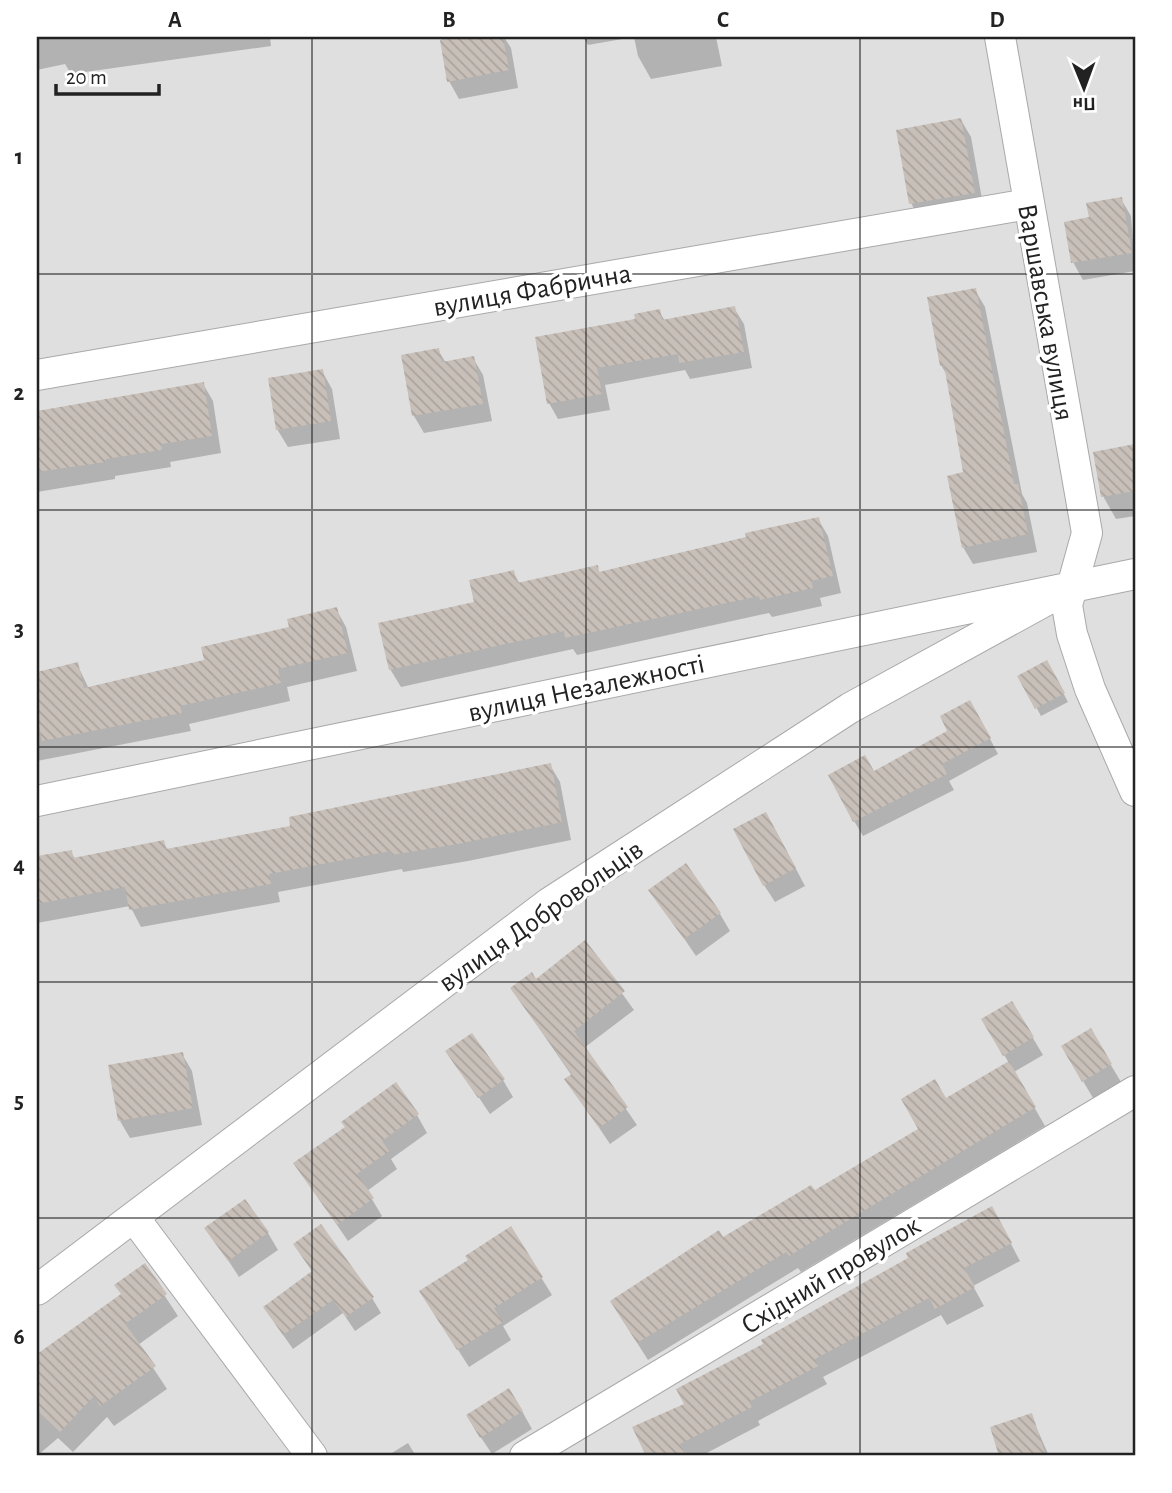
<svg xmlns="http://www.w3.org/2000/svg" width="1172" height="1493" font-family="'Alegreya Sans',sans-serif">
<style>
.residential{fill:#e0dfdf}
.shadow{fill:#0003}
.building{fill:url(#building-back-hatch)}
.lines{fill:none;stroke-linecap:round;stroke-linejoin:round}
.minor-casing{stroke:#a9a9a9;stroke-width:32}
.minor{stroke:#fff;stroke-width:30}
.grid{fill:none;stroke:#222;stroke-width:2;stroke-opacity:0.55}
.labels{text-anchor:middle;stroke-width:7;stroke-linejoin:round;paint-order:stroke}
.street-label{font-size:28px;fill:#222;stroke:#fff}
.neatline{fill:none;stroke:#222;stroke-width:2.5}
.grid-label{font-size:23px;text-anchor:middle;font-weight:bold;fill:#222}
</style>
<defs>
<pattern id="building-back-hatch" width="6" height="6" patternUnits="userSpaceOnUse" patternTransform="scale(1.75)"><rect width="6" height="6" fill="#c7bfb8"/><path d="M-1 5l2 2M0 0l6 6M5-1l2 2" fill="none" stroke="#aba49e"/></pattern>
</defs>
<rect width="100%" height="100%" fill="#f2efe9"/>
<path class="residential" d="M37 37H1135V1456H37Z"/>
<path class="shadow" d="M37 37H270L271 46 71 74 65 64 37 70Z
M441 37H504L511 48 518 88 459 99 449 81Z
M583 37H634L588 45Z
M634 37H716L722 66 651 79 638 56Z
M961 120 971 137 984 210 921 221 911 203Z
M1121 199 1131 216 1135 271 1083 280 1073 262 1091 219Z
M975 290 985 307 1022 494 1027 503 1037 552 973 564 963 547 966 474 948 377 941 365Z
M734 308 744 324 752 368 690 379 685 370 605 385 610 410 558 419 549 403 659 311 665 321Z
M438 350 446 363 473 358 483 375 492 421 424 433 414 416 403 356Z
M322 371 332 389 340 439 288 447 277 429Z
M203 384 213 401 221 453 170 462 171 467 115 476V479L37 492V413Z
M1135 446V516L1116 519 1103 496 1095 453Z
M818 519 828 536 841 593 820 598 822 606 772 617 769 613 577 655 573 649 401 687 390 669 513 572 520 584 597 567 600 573 748 539Z
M336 609 346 627 357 671 287 687 290 701 189 724 191 731 37 761V674L77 664 89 689 206 661Z
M1047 662 1068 702 1041 716 1019 676Z
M979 718 998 754 949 781 954 790 863 836 854 821 874 773Z
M550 765 560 782 571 840 468 861 403 872 402 869 278 892 280 902 141 927 130 906 37 923V858L71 852 75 859 163 842 168 850 292 827Z
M776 831 805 886 775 902 764 885Z
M651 890 720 914 730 931 696 956Z
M585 942 634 1010 584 1048 637 1125 610 1144 567 1080 572 1076 512 989 536 981Z
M1012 1003 1043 1055 1014 1072 1045 1126 801 1272 798 1268 648 1360 622 1319 723 1239 814 1193 921 1130 1009 1063 983 1020Z
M1090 1030 1121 1082 1093 1098 1063 1047Z
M448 1052 503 1080 513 1097 490 1114Z
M182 1054 192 1071 202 1125 130 1138 120 1121Z
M417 1115 427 1133 391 1159 397 1169 367 1191 382 1216 348 1241 295 1164Z
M1001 1225 1020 1261 973 1286 984 1306 947 1325 941 1315 823 1377 827 1384 758 1421 760 1425 701 1456H647L634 1428 686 1404Z
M207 1228 268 1233 278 1250 239 1277Z
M511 1229 552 1295 503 1326 511 1340 469 1367 432 1309 470 1261Z
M295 1244 372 1298 381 1313 355 1331 343 1313 293 1349 274 1322 313 1273Z
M145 1266 178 1316 138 1345 167 1389 114 1426 107 1417 73 1452 58 1438 37 1456V1356L122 1295Z
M522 1411 532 1429 492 1454 478 1433Z
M1031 1415 1049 1456H1001L992 1428Z
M408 1443 416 1456H387Z"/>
<path class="building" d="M456 37H503L509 70 447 82 440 40Z
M961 118 975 193 909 204 896 130Z
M1122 197 1132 253 1071 263 1064 222 1089 217 1086 203Z
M976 288 1014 484H1018L1028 534 962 548 947 476 963 472 944 365 940 366 927 297Z
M735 306 744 352 679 363 678 354 597 368 602 394 547 404 535 337 635 319 634 314 660 309 662 320Z
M439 348 442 362 474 356 483 404 412 416 401 355Z
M323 369 331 421 276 430 268 378Z
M204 382 212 436 161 444 162 450 106 459V462L37 472V411Z
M1135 444V491L1101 497 1093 452Z
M819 517 833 576 811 581 813 588 760 600 759 596 565 638 564 631 389 670 378 623 474 602 469 580 514 570 517 583 598 565 599 572 746 537 745 533Z
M337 607 348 653 278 669 281 683 180 706 182 713 42 741 37 717V672L78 662 84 688 204 660 201 647 289 627 287 619Z
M1047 660 1065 693 1035 709 1017 676Z
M970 700 991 738 942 764 947 774 853 822 828 775 865 755 874 771 947 731 940 716Z
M551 763 562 822 458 844 392 855 391 851 269 874 271 884 129 910 125 887 37 904V856L72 850 73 858 164 840 166 849 290 826 289 817Z
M766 812 796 868 763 886 733 829Z
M686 863 721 913 684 939 648 890Z
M585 940 625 991 574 1031 628 1107 599 1128 564 1079 572 1074 510 988 532 972 536 979Z
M1012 1001 1034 1037 1003 1056 981 1019Z
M1091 1028 1112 1064 1082 1082 1061 1046Z
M472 1033 505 1079 478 1098 445 1051Z
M183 1052 193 1108 118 1121 108 1065Z
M1009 1061 1036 1107 789 1256 786 1252 637 1343 610 1301 719 1230 723 1237 811 1185 815 1190 918 1129 901 1099 935 1079 946 1098Z
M396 1082 419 1114 382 1141 389 1151 357 1174 374 1198 337 1225 293 1163 345 1127 341 1122Z
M245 1199 269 1232 228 1261 204 1228Z
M992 1206 1012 1243 964 1268 975 1287 935 1309 929 1298 815 1359 818 1366 749 1402 752 1407 680 1444 686 1456H646L632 1427 684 1404 676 1389 763 1344 761 1340 908 1258 906 1253Z
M321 1224 374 1297 346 1317 333 1300 283 1335 263 1307 312 1271 293 1244Z
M511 1226 543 1277 494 1308 503 1322 457 1350 419 1291 468 1260 465 1256Z
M145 1263 167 1294 125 1324 156 1366 100 1406 94 1396 60 1432 37 1410V1354L121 1294 114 1285Z
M509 1388 523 1411 480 1438 466 1415Z
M1032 1413 1046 1456H999L990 1427Z"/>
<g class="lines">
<defs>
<path id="minor" d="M1000 37 1087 533 1067 605 1072 634 1090 689 1135 791
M37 375 1028 204
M37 801 1135 574
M135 1219 312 1456
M37 1290 549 903 850 708 1074 585
M525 1456 1135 1091"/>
</defs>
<use href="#minor" class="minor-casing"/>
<use href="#minor" class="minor"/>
</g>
<path class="grid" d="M312 37V1456M586 37V1456M860 37V1456M37 274H1135M37 510H1135M37 747H1135M37 982H1135M37 1218H1135"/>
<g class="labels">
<g class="street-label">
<text transform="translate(532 289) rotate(-10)" y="10">вулиця Фабрична</text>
<text transform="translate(1047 312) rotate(80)" y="10">Варшавська вулиця</text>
<text transform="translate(586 687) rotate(-12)" y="10">вулиця Незалежності</text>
<text transform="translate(540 915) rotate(-35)" y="10">вулиця Добровольців</text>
<text transform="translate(830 1274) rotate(-31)" y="10">Східний провулок</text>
</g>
</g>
<rect width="1172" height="1493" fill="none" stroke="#ffffff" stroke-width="77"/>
<g transform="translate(1084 88) rotate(179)" stroke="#ffffff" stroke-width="5" paint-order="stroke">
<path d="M0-5L12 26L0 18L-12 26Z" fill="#222222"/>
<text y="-10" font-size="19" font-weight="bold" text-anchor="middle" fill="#222222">Пн</text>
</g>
<path d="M56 84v10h103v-10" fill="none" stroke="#222222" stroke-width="3.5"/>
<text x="66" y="84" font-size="21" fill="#222222" stroke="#ffffff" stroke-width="5" paint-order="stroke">20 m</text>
<rect x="38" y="38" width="1096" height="1416" class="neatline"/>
<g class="grid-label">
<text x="175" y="27">A</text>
<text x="449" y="27">B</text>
<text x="723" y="27">C</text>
<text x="997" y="27">D</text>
<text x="19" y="164">1</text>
<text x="19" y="400">2</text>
<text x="19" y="636">3</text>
<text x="19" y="872">4</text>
<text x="19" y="1108">5</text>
<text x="19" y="1344">6</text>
</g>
</svg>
